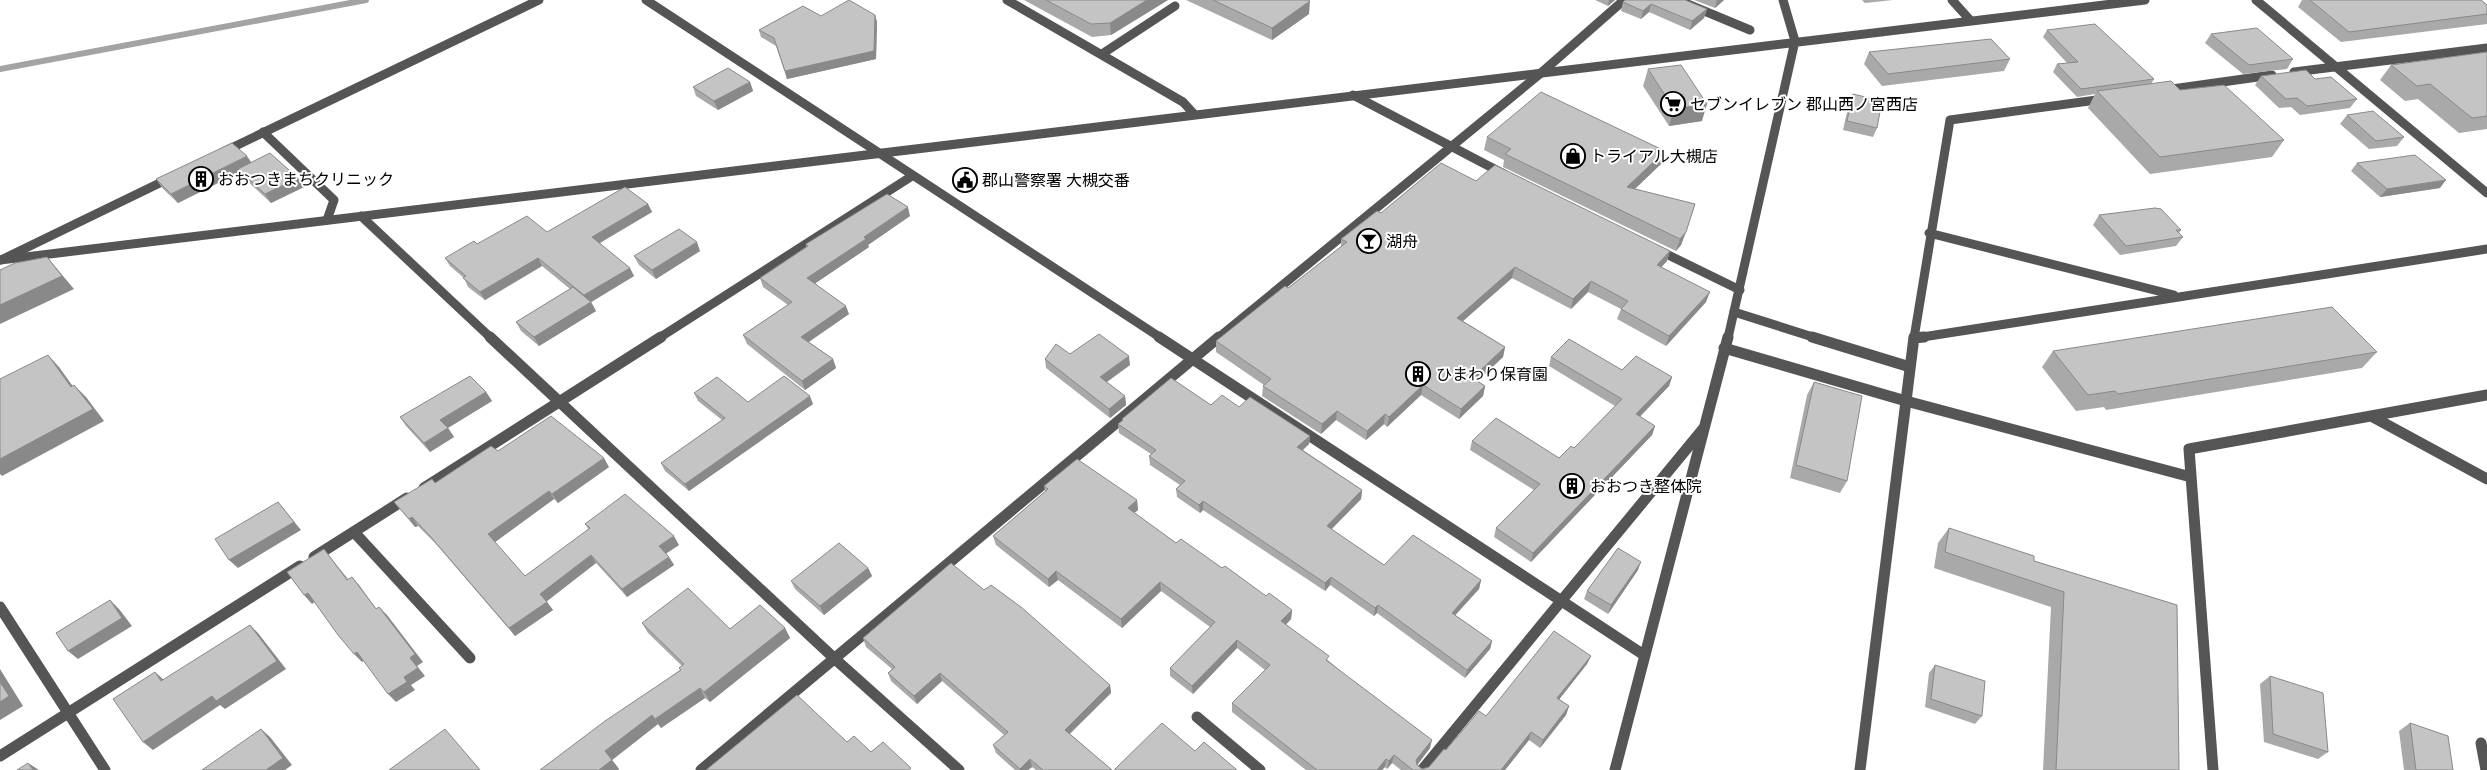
<svg xmlns="http://www.w3.org/2000/svg" width="2487" height="770" font-family="'Golos Text','Noto Sans JP',sans-serif">
<style>
.lines{fill:none;stroke-linecap:round;stroke-linejoin:round}
.stream{stroke:#a3a3a3;stroke-width:6}
.service-far1{stroke:#555;stroke-width:9}
.service{stroke:#555;stroke-width:11}
.minor-far1{stroke:#555;stroke-width:9}
.minor{stroke:#555;stroke-width:11}
.tertiary-far1{stroke:#555;stroke-width:9}
.tertiary{stroke:#555;stroke-width:11}
.wall{fill:#a9a9a9}
.shaded-wall{fill:#898989}
.building{fill:#c4c4c4;stroke:#898989}
.labels{text-anchor:middle;stroke-width:4;stroke-linejoin:round;paint-order:stroke}
.poi-label{font-size:16px;fill:#000;stroke:#fff;text-anchor:start}
</style>
<rect width="100%" height="100%" fill="#fff"/>
<g class="lines">
<path class="stream" d="M0 69 366 0"/>
<path class="service-far1" d="M2256 0 2487 193
M2294 72 2487 48
M2165 90 2272 75
M1929 233 2174 295
M1734 312 1816 338
M1914 338 1950 120 2104 99
M1916 338 2487 249"/>
<path class="service" d="M1812 337 1910 367
M1914 338 1924 337
M1724 348 1906 401 2191 477
M2371 416 2487 479
M2481 743 2486 770
M1860 770 1914 337
M2213 770 2189 449 2487 395"/>
<path class="minor-far1" d="M646 0 1161 338
M1007 0 1183 102 1194 114
M1678 0 1750 30
M1952 0 1970 20
M1102 54 1175 6
M1353 95 1504 174
M263 132 334 200 327 220
M223 152 539 0
M361 216 491 338
M1658 250 1740 290
M1 260 170 178
M659 338 912 176
M1218 338 1541 73 1624 0"/>
<path class="minor" d="M490 337 835 659 959 770
M1159 337 1644 655
M424 488 661 337
M354 532 470 658
M314 557 407 498
M0 607 105 770
M1197 717 1260 770
M0 756 300 566
M701 770 1219 337
M1422 770 1703 429"/>
<path class="tertiary-far1" d="M0 260 2145 0
M1728 338 1795 41 1783 0"/>
<path class="tertiary" d="M1615 770 1728 337"/>
</g>
<path class="wall" d="M1024 0H1168L1111 35 1092 37Z
M1186 0H1308L1309 14 1272 40Z
M1595 0H1615L1608 6Z
M1625 0 1707 9 1704 18 1690 30 1649 12 1641 19 1621 11 1623 2Z
M1694 0H1724L1715 8Z
M1862 0H1893L1865 3Z
M2302 0H2481L2487 5V24L2341 42 2298 7Z
M875 15 877 22 876 59 787 79 776 46 761 37 759 30 821 16Z
M2047 30 2154 79 2151 84 2180 90 2284 140 2272 157 2150 174 2088 108 2095 94 2077 97 2053 72 2057 64 2067 63 2043 37Z
M2211 34 2293 59 2287 69 2243 74 2205 43Z
M1869 52 2010 59 2004 71 1882 86 1864 64Z
M2487 52V129L2459 133 2418 99 2405 101 2380 80 2391 65Z
M1648 69 1702 121 1669 126 1643 86Z
M2261 76 2315 79 2357 99 2350 108 2300 115 2291 107 2279 108 2255 85Z
M750 82 753 91 718 110 696 96 693 87Z
M1853 94 1877 128 1873 137 1843 130 1849 103Z
M2347 115 2404 137 2397 146 2369 149 2340 124Z
M1487 137 1665 151 1662 163 1635 189 1695 204 1681 245 1676 251 1503 167 1504 160 1484 150Z
M251 162 304 187 271 203 244 178 240 172 178 203 163 189 156 179Z
M2357 163 2440 188 2380 197 2351 171Z
M1476 181 1670 251 1667 261 1661 267 1706 302 1666 346 1617 319 1621 309 1588 292 1571 309 1512 278 1463 321 1505 347 1503 357 1478 381 1485 386 1483 396 1459 419 1421 395 1387 427 1384 424 1366 440 1336 420 1321 434 1262 396 1263 386 1264 385 1216 352V341L1288 288 1341 247V239L1381 213Z
M648 204 652 212 600 243 634 276 591 302 596 311 539 346 521 331 516 322 570 289 542 266 485 300 468 287 464 278 450 266 445 258 477 244 547 232Z
M2099 215 2181 230 2179 233 2183 237 2176 246 2120 255 2093 225Z
M910 216 868 245 869 247 815 283 849 314 809 342 833 359 836 368 805 390 747 344 743 335 788 305 763 287 760 278 806 247V244Z
M700 251 656 279 639 265 634 256Z
M2053 351 2377 352 2362 368 2106 410 2104 407 2076 411 2042 367Z
M1070 354 1130 365 1107 382 1125 396 1126 405 1110 418 1046 368 1045 359Z
M1551 357 1622 370 1672 377 1669 386 1640 417 1655 426 1652 435 1531 562 1494 537 1496 528 1534 490 1470 450 1472 441 1559 458 1574 448 1615 406 1549 366Z
M1814 382 1847 481 1840 493 1790 478 1807 395Z
M486 392 492 401 448 428 454 437 430 452 406 426 400 417Z
M694 393 748 402 813 404 689 491 665 471 661 463 722 420 698 401Z
M1211 405 1239 407 1310 436 1309 444 1303 450 1362 490 1361 499 1331 529 1384 565 1481 580 1479 589 1455 615 1492 641 1490 649 1465 678 1377 613 1374 616 1330 585 1325 591 1203 510 1200 513 1177 497 1176 489 1180 485 1150 465 1149 456 1151 454 1119 433 1118 424 1122 421V419Z
M609 467 558 503 554 499 494 542 525 576 589 530 585 524 679 545 666 553 674 565 627 597 596 563 546 601 553 610 515 636 436 544 418 526 415 527 394 502 435 483Z
M1044 486 1137 500 1138 510 1134 513 1176 543 1222 568 1266 596 1292 610 1291 619 1286 624 1430 748 1417 765 1422 769 1429 767 1446 750 1486 716 1591 656 1587 664 1559 699 1569 706 1566 715 1540 748 1529 740 1505 770H1401L1392 763 1387 769 1385 767 1382 770H1306L1232 712V703L1265 670 1237 648 1193 694 1170 676V668L1210 627 1161 591 1122 628 1058 580 1049 587 996 545 993 536 1045 492Z
M1949 528 2034 561 2177 605 2179 770H2043L2051 607 1934 568 1938 543Z
M868 568 872 576 824 615 795 589 791 581Z
M1638 570 1608 614 1584 599 1587 591Z
M984 590 1110 685 1111 693 1070 734 1112 770H1036L1032 767 1028 770H1015L996 753 993 745 1004 735 942 681 917 704 891 681 888 673 892 669 866 647 863 638Z
M642 623 730 629 785 628 790 638 710 702 705 698 661 728 658 724 612 760 619 769 618 770H540L680 670 679 668 682 666 648 633Z
M1935 665 1982 716 1975 724 1925 707 1929 673Z
M2270 676 2328 752 2318 759 2264 742 2260 684Z
M2410 723 2453 770H2404L2399 731Z"/>
<path class="shaded-wall" d="M1147 0H1168L1111 35 1110 23Z
M1609 0H1615L1608 6Z
M1717 0H1724L1715 8Z
M1310 1 1309 14 1272 40V28Z
M1651 4 1649 12 1641 19 1643 11Z
M1707 9 1704 18 1690 30 1692 21Z
M875 15 877 22 876 59 787 79 785 71Z
M750 82 753 91 718 110 714 101Z
M1707 104 1702 121 1669 126 1674 109Z
M1665 151 1662 163 1623 200 1627 187Z
M247 156 253 165 238 169 240 172 178 203 171 194Z
M298 178 304 187 271 203 265 194Z
M2446 180 2440 188 2380 197 2387 189Z
M648 204 652 212 596 245 592 237Z
M908 207 910 216 868 245 869 247 810 287 807 278 864 237Z
M1686 232 1681 245 1676 251 1680 239Z
M697 242 700 251 656 279 652 270Z
M1670 251 1667 261 1654 275 1657 265Z
M47 257 74 289 0 324V305Z
M538 258 542 266 485 300 480 292Z
M1515 267 1512 278 1455 328 1457 318Z
M630 268 634 276 588 304 584 295Z
M1591 281 1588 292 1571 309 1573 299Z
M1710 292 1706 302 1666 346 1669 336Z
M591 302 596 311 539 346 534 337Z
M846 306 849 314 804 345 801 337Z
M1505 347 1503 357 1470 388 1472 378Z
M48 355 59 367 82 399 71 387Z
M1129 356 1130 365 1101 386 1100 377Z
M833 359 836 368 805 390 802 381Z
M1672 377 1669 386 1633 423 1636 414Z
M74 385 86 397 104 421 2 476 0 474V459Z
M1423 385 1421 395 1387 427 1389 417Z
M1485 386 1483 396 1459 419 1461 409Z
M486 392 492 401 446 429 440 420Z
M810 396 813 404 689 491 685 484Z
M1125 396 1126 405 1110 418 1109 409Z
M1337 411 1336 420 1321 434 1322 424Z
M1385 414 1384 424 1366 440 1367 431Z
M1655 426 1652 435 1531 562 1533 553Z
M448 428 454 437 430 452 424 443Z
M1310 436 1309 444 1297 455V447Z
M604 458 609 467 558 503 552 494Z
M1362 490 1361 499 1326 535 1327 526Z
M549 491 554 499 494 543 488 534Z
M1137 500 1138 510 1129 517 1128 508Z
M1203 501V510L1200 513 1199 505Z
M278 502 301 530 238 568 229 560Z
M412 517 418 526 415 527 409 519Z
M674 536 679 545 664 555 659 546Z
M324 549 331 558 355 588 347 580Z
M591 555 596 563 546 602 540 594Z
M669 557 674 565 627 597 622 589Z
M1641 562 1638 570 1608 614 1611 605Z
M868 568 872 576 824 615 820 606Z
M1056 571 1058 580 1049 587 1048 579Z
M352 577 359 585 383 618 376 609Z
M1331 577 1330 585 1325 591V583Z
M1481 580 1479 589 1450 621 1452 613Z
M1160 582 1161 591 1122 628 1121 619Z
M308 593 316 601 312 604 304 595Z
M110 600 119 609 132 626 78 659 68 651Z
M547 602 553 610 515 636 509 628Z
M1378 605 1377 613 1374 616 1375 608Z
M379 607 387 615 423 662 417 666 425 676 411 685 415 690 396 702 388 694 410 658Z
M1292 610 1291 619 1281 630V621Z
M250 625 258 633 286 669 225 709 220 705 153 750 143 742Z
M785 628 790 638 710 702 704 692Z
M1237 640V648L1193 694 1192 686Z
M1492 641 1490 649 1465 678 1467 670Z
M357 652 365 660 362 662 354 654Z
M1591 656 1587 664 1554 706 1557 698Z
M0 669 23 706 0 720Z
M155 672 164 680 161 681Z
M940 673 942 681 917 704 914 696Z
M1110 685 1111 693 1066 737 1065 730Z
M700 688 705 698 661 728 655 719Z
M1569 706 1566 715 1540 748 1543 740Z
M652 715 658 724 612 760 619 769 618 770H599L605 751Z
M261 729 270 737 292 765 285 770H266Z
M1531 732 1529 740 1505 770H1501Z
M1432 740 1430 748 1415 768 1416 760Z
M1394 755 1392 763 1387 769 1389 761Z
M1030 759 1032 767 1028 770H1020V769Z
M1386 759 1385 767 1382 770H1377Z
M28 763 39 770H33Z"/>
<path class="building" d="M849 0 875 15 874 51 785 71 774 38 759 30 803 6 821 16Z
M1046 0H1147L1110 23 1091 24Z
M1213 0H1308L1310 1 1272 28Z
M1625 0H1685L1707 9 1692 21 1651 4 1643 11 1623 2Z
M2310 0H2481L2487 5V14L2349 32Z
M2095 24 2154 79 2081 89 2057 64 2078 62 2047 30Z
M2257 28 2293 59 2249 65 2211 34Z
M1991 39 2010 59 1888 74 1869 52Z
M2487 52V116L2472 118 2430 84 2417 86 2391 65Z
M1681 65 1707 104 1674 109 1648 69Z
M728 68 750 82 714 101 693 87Z
M2306 70 2315 79 2331 77 2357 99 2307 106 2297 98 2286 99 2261 76Z
M2171 81 2180 90 2224 85 2284 140 2160 157 2097 91Z
M1541 92 1665 151 1627 187 1695 204 1686 232 1680 239 1505 154 1511 149 1487 137Z
M1853 94 1882 101 1877 128 1847 121Z
M2373 111 2404 137 2376 141 2347 115Z
M232 143 247 156 171 194 156 179Z
M270 153 298 178 265 194 238 169Z
M2415 155 2446 180 2387 189 2357 163Z
M1441 163 1476 181 1495 165 1670 251 1657 265 1710 292 1669 336 1621 309 1628 301 1591 281 1573 299 1515 267 1457 318 1505 347 1472 378 1485 386 1461 409 1423 385 1389 417 1385 414 1367 431 1337 411 1322 424 1263 386 1271 379 1216 341 1285 286 1288 288 1347 242 1341 239 1377 211 1381 213Z
M625 187 648 204 592 237 630 268 584 295 538 258 480 292 463 278 466 276 445 258 474 241 477 244 527 216 547 232Z
M887 194 908 207 864 237 866 239 807 278 846 306 801 337 833 359 802 381 743 335 792 302 760 278 808 246 806 244Z
M2155 208 2161 209 2181 230H2176L2183 237 2126 246 2099 215Z
M679 229 697 242 652 270 634 256Z
M47 257 62 276 0 305V270L15 263Z
M573 287 591 302 534 337 516 322Z
M2332 307 2377 352 2118 394 2115 391 2088 395 2053 351Z
M1099 334 1129 356 1100 377 1125 396 1109 409 1045 359 1056 344 1070 354Z
M1569 339 1622 370 1636 356 1672 377 1636 414 1655 426 1533 553 1496 528 1540 484 1472 441 1496 418 1559 458 1571 446 1574 448 1622 399 1551 357Z
M48 355 71 387 74 385 93 409 0 459V379Z
M470 376 486 392 440 420 448 428 424 443 400 417Z
M784 376 810 396 685 484 661 463 725 418 694 393 717 377 748 402Z
M1171 378 1211 405 1222 395 1239 407 1250 397 1310 436 1297 447 1362 490 1327 526 1384 565 1413 535 1481 580 1452 613 1492 641 1467 670 1378 605 1375 608 1331 577 1325 583 1203 501 1199 505 1176 489 1185 481 1149 456 1156 450 1118 424 1123 420 1122 419Z
M1814 382 1862 396 1847 481 1796 465Z
M551 416 604 458 552 494 549 491 488 534 525 576 590 528 585 524 625 494 674 536 659 546 669 557 622 589 591 555 540 594 547 602 509 628 430 536 412 517 409 519 394 502 432 479 435 483 491 446 498 451Z
M1077 459 1137 500 1128 508 1176 543 1181 539 1222 568 1225 566 1266 596 1269 593 1292 610 1281 621 1329 656 1326 660 1432 740 1416 760 1417 765 1422 769 1429 767 1444 749 1446 750 1479 711 1486 716 1554 631 1591 656 1557 698 1569 706 1543 740 1531 732 1501 770H1413L1394 755 1389 761 1386 759 1377 770H1317L1232 703 1270 665 1237 640 1192 686 1170 668 1215 622 1160 582 1121 619 1056 571 1048 579 993 536 1048 489 1044 486Z
M278 502 294 522 229 560 215 539Z
M1949 528 2034 556V561L2177 605 2179 770H2056L2064 592 1945 552Z
M839 543 868 568 820 606 791 581Z
M1618 548 1641 562 1611 605 1587 591Z
M324 549 347 580 352 577 376 609 379 607 415 654 410 658 418 668 404 677 407 682 388 694 357 652 354 654 338 635 308 593 304 595 287 572Z
M951 563 984 590 991 585 1021 607 1110 685 1065 730 1112 770H1043L1030 759 1020 769 993 745 1008 732 940 673 914 696 888 673 895 667 863 638Z
M688 588 730 629 760 605 785 628 704 692 700 688 655 719 652 715 605 751 612 760 599 770H540L605 721 681 670 679 668 684 664 642 623Z
M110 600 122 618 68 651 56 633Z
M250 625 277 661 216 701 212 696 143 742 113 699 155 672 161 681Z
M1935 665 1985 681 1982 716 1931 699Z
M2270 676 2323 693 2328 752 2273 734Z
M0 682 9 696 0 702Z
M797 695 847 742 854 736 871 752 883 742 911 768 909 770H706Z
M1162 723 1195 751 1204 742 1237 770H1114Z
M2410 723 2448 736 2453 770H2416Z
M261 729 283 758 266 770H202Z
M445 729 480 770H389Z
M28 763 33 770H17Z"/>
<defs>
<symbol id="supermarket-ring" viewBox="-11 -11 22 22"><circle r="9.5" fill="#fff" stroke="#000" stroke-width="1.5"/><path d="M-6-5.5h2.5l.6 2H6L4.5 2H-2.5L-4.4-4H-6ZM-1.5 3.2a1.3 1.3 0 1 0 .1 0ZM3 3.2a1.3 1.3 0 1 0 .1 0Z" fill="#000"/></symbol>
<symbol id="shop-ring" viewBox="-11 -11 22 22"><circle r="9.5" fill="#fff" stroke="#000" stroke-width="1.5"/><path d="M-5-2.5h2.3a2.7 3.5 0 0 1 5.4 0H5L5.5 6h-11ZM-1.5-2.5h3a1.5 2.3 0 0 0-3 0Z" fill="#000"/></symbol>
<symbol id="building-ring" viewBox="-11 -11 22 22"><circle r="9.5" fill="#fff" stroke="#000" stroke-width="1.5"/><path d="M-4-6H4V6H1V3H-1V6H-4ZM-2.5-4.3h1.7v1.8h-1.7ZM.8-4.3h1.7v1.8H.8ZM-2.5-1h1.7V.8h-1.7ZM.8-1h1.7V.8H.8Z" fill="#000"/></symbol>
<symbol id="civic-ring" viewBox="-11 -11 22 22"><circle r="9.5" fill="#fff" stroke="#000" stroke-width="1.5"/><path d="M-.6-6.5H3V-4.5H.6V-3L4-1V1h2V6H-6V1h2V-1L-.6-3ZM-1.2 2.5V6h2.4V2.5Z" fill="#000"/></symbol>
<symbol id="bar-ring" viewBox="-11 -11 22 22"><circle r="9.5" fill="#fff" stroke="#000" stroke-width="1.5"/><path d="M-6-5H6L.8 .8V4.5H3.5V6h-7V4.5H-.8V.8Z" fill="#000"/></symbol>
</defs>
<g fill-rule="evenodd">
<use href="#supermarket-ring" x="1659" y="90" width="28" height="28"/>
<use href="#shop-ring" x="1559" y="142" width="28" height="28"/>
<use href="#building-ring" x="187" y="165" width="28" height="28"/>
<use href="#civic-ring" x="951" y="166" width="28" height="28"/>
<use href="#bar-ring" x="1355" y="227" width="28" height="28"/>
<use href="#building-ring" x="1404" y="360" width="28" height="28"/>
<use href="#building-ring" x="1558" y="472" width="28" height="28"/>
</g>
<g class="labels">
<g class="poi-label">
<text x="1690" y="110">セブンイレブン 郡山西ノ宮西店</text>
<text x="1590" y="162">トライアル大槻店</text>
<text x="218" y="185">おおつきまちクリニック</text>
<text x="982" y="186">郡山警察署 大槻交番</text>
<text x="1386" y="247">湖舟</text>
<text x="1436" y="380">ひまわり保育園</text>
<text x="1590" y="492">おおつき整体院</text>
</g>
</g>
</svg>
